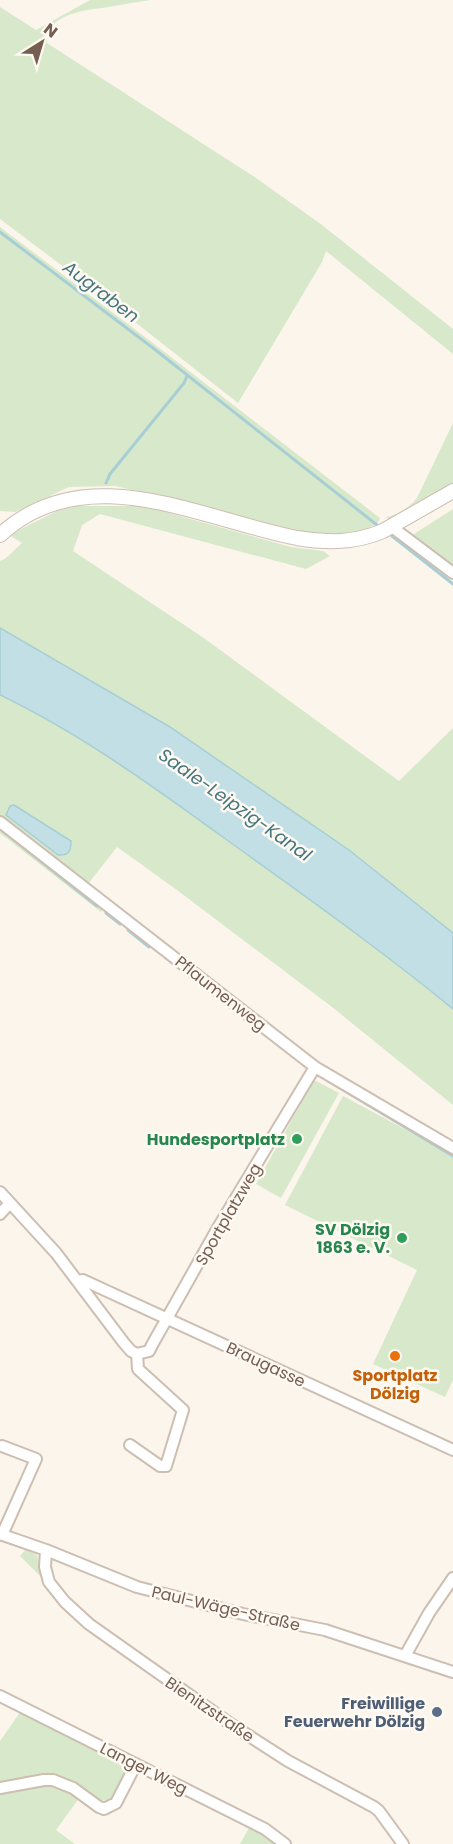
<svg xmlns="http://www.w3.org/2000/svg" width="453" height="1844" font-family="Poppins,sans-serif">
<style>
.green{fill:#d7e9ca}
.water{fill:#c1dfe4;stroke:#a8ced5;stroke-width:1.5}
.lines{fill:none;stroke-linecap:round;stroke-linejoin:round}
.stream{stroke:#a8ced5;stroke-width:3}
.minor-casing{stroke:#cdbeb2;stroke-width:14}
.tertiary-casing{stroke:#cdbeb2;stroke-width:16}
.minor{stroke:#fff;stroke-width:10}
.tertiary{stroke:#fff;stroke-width:14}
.leisure-dot{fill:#2e9e5b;stroke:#fef9f2;stroke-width:2}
.food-dot{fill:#e8710a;stroke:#fef9f2;stroke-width:2}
.service-dot{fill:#5c6f8a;stroke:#fef9f2;stroke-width:2}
.labels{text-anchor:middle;stroke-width:5;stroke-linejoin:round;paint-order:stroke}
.street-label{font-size:16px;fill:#755d50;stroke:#fef9f2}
.leisure-label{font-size:16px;font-weight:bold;fill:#27864d;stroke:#fef9f2;text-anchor:end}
.food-label{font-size:16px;font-weight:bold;fill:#c56008;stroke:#fef9f2}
.service-label{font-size:16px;font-weight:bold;fill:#4e5e75;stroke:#fef9f2;text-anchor:end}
.water-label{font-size:18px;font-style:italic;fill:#47777f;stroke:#fef9f2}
</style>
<rect width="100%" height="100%" fill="#fbf5ec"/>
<path class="green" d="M90 0H151C137 2 123 4 109 7 87 10 45 13 47 43L256 178 322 225 453 329V354L326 251 322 262 238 403 93 289 0 219V7L36 30Z
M0 227 158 347 380 518 377 524 363 530 335 535 303 533 260 523 169 498 115 486 69 487 15 512 0 511Z
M453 423V485L390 521 386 517C396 516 411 506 417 498Z
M67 506H144L291 547 323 551 330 556 306 569 100 514 82 525 73 551 201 636 399 781 453 728V933L350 851 170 727 0 628V561L6 558 22 543 9 535Z
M453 509V568L411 536Z
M0 695C81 734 154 787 227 840 303 895 380 949 453 1009V1105L332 1007 177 890 117 847 88 884 0 816Z
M0 825 104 908 101 912 0 833Z
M314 1080 339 1093 281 1198 256 1184Z
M343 1096 453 1155V1380L445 1397 373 1364 417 1270 285 1205Z
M26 1549 37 1555 42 1577H41L20 1556Z
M21 1711 124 1764C129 1777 120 1789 112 1799L100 1801 65 1779 0 1784V1741Z
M53 1782 80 1797 56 1830 75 1844H0V1791Z
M250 1826 279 1844H240Z"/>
<path class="water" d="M0 628 170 727 349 850 453 933V1009C380 949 303 895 227 840 154 787 81 734 0 695Z
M14 805 71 841C71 851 69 856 58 855L6 815 10 806Z"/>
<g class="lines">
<path class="stream" d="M0 232 153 348 377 525
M106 483 110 474 184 383 187 376
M392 536 453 584
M3 831 97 906
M106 913 120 924
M128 930 149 947
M165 957 193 979
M210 992 241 1016
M249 1023 260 1030
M325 1079 453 1156"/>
<defs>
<path id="minor" d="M392 527 453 573
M0 822 315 1067 453 1148
M0 1192 56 1253 124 1343 131 1351 137 1354
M0 1214 10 1203
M78 1281 83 1280 109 1292 453 1450
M137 1354 149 1351 152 1345 219 1226 315 1067
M130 1445 160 1466H166L183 1410 138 1369 137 1354
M2 1446 36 1459 2 1535
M0 1534 46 1550 137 1587 243 1614 325 1630 453 1672
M46 1550 45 1567 49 1582 65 1602 89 1624 232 1725 288 1761 374 1807 379 1811 403 1844
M405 1656 429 1613 453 1578
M0 1696 265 1829 285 1844
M0 1788 44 1780H53L73 1788 99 1807 104 1809 116 1803 136 1764"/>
<path id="tertiary" d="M0 535C86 456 200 519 297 538 327 543 355 543 383 531L453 491"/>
</defs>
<use href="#minor" class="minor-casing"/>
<use href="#tertiary" class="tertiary-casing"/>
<use href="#minor" class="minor"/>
<use href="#tertiary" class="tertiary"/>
</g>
<g class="leisure-dot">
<circle cx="297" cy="1139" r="6"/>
<circle cx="402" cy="1238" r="6"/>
</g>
<circle class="food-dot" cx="395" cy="1356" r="6"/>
<circle class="service-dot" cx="437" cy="1712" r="6"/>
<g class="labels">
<g class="street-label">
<text transform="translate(221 993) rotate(38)" y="6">Pflaumenweg</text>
<text transform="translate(228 1214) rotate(-60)" y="6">Sportplatzweg</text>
<text transform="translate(266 1364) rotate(25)" y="6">Braugasse</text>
<text transform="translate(226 1608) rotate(13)" y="6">Paul-Wäge-Straße</text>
<text transform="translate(210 1709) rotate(34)" y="6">Bienitzstraße</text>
<text transform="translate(144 1768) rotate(27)" y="6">Langer Weg</text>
</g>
<g class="leisure-label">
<text x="285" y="1145">Hundesportplatz</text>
<text x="390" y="1235">SV Dölzig<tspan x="390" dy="18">1863 e. V.</tspan></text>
</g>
<g class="food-label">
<text x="395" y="1381">Sportplatz<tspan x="395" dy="18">Dölzig</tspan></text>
</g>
<g class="service-label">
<text x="425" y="1709">Freiwillige<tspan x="425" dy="18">Feuerwehr Dölzig</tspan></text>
</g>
<g class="water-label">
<text transform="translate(101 292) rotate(37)" y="6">Augraben</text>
<text transform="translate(235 805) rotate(35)" y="6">Saale-Leipzig-Kanal</text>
</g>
</g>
<g transform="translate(42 42) rotate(37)" stroke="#fef9f2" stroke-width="4.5" paint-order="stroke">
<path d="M0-4.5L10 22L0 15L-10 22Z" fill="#755d50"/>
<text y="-9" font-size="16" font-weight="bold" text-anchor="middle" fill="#755d50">N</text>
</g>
</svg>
